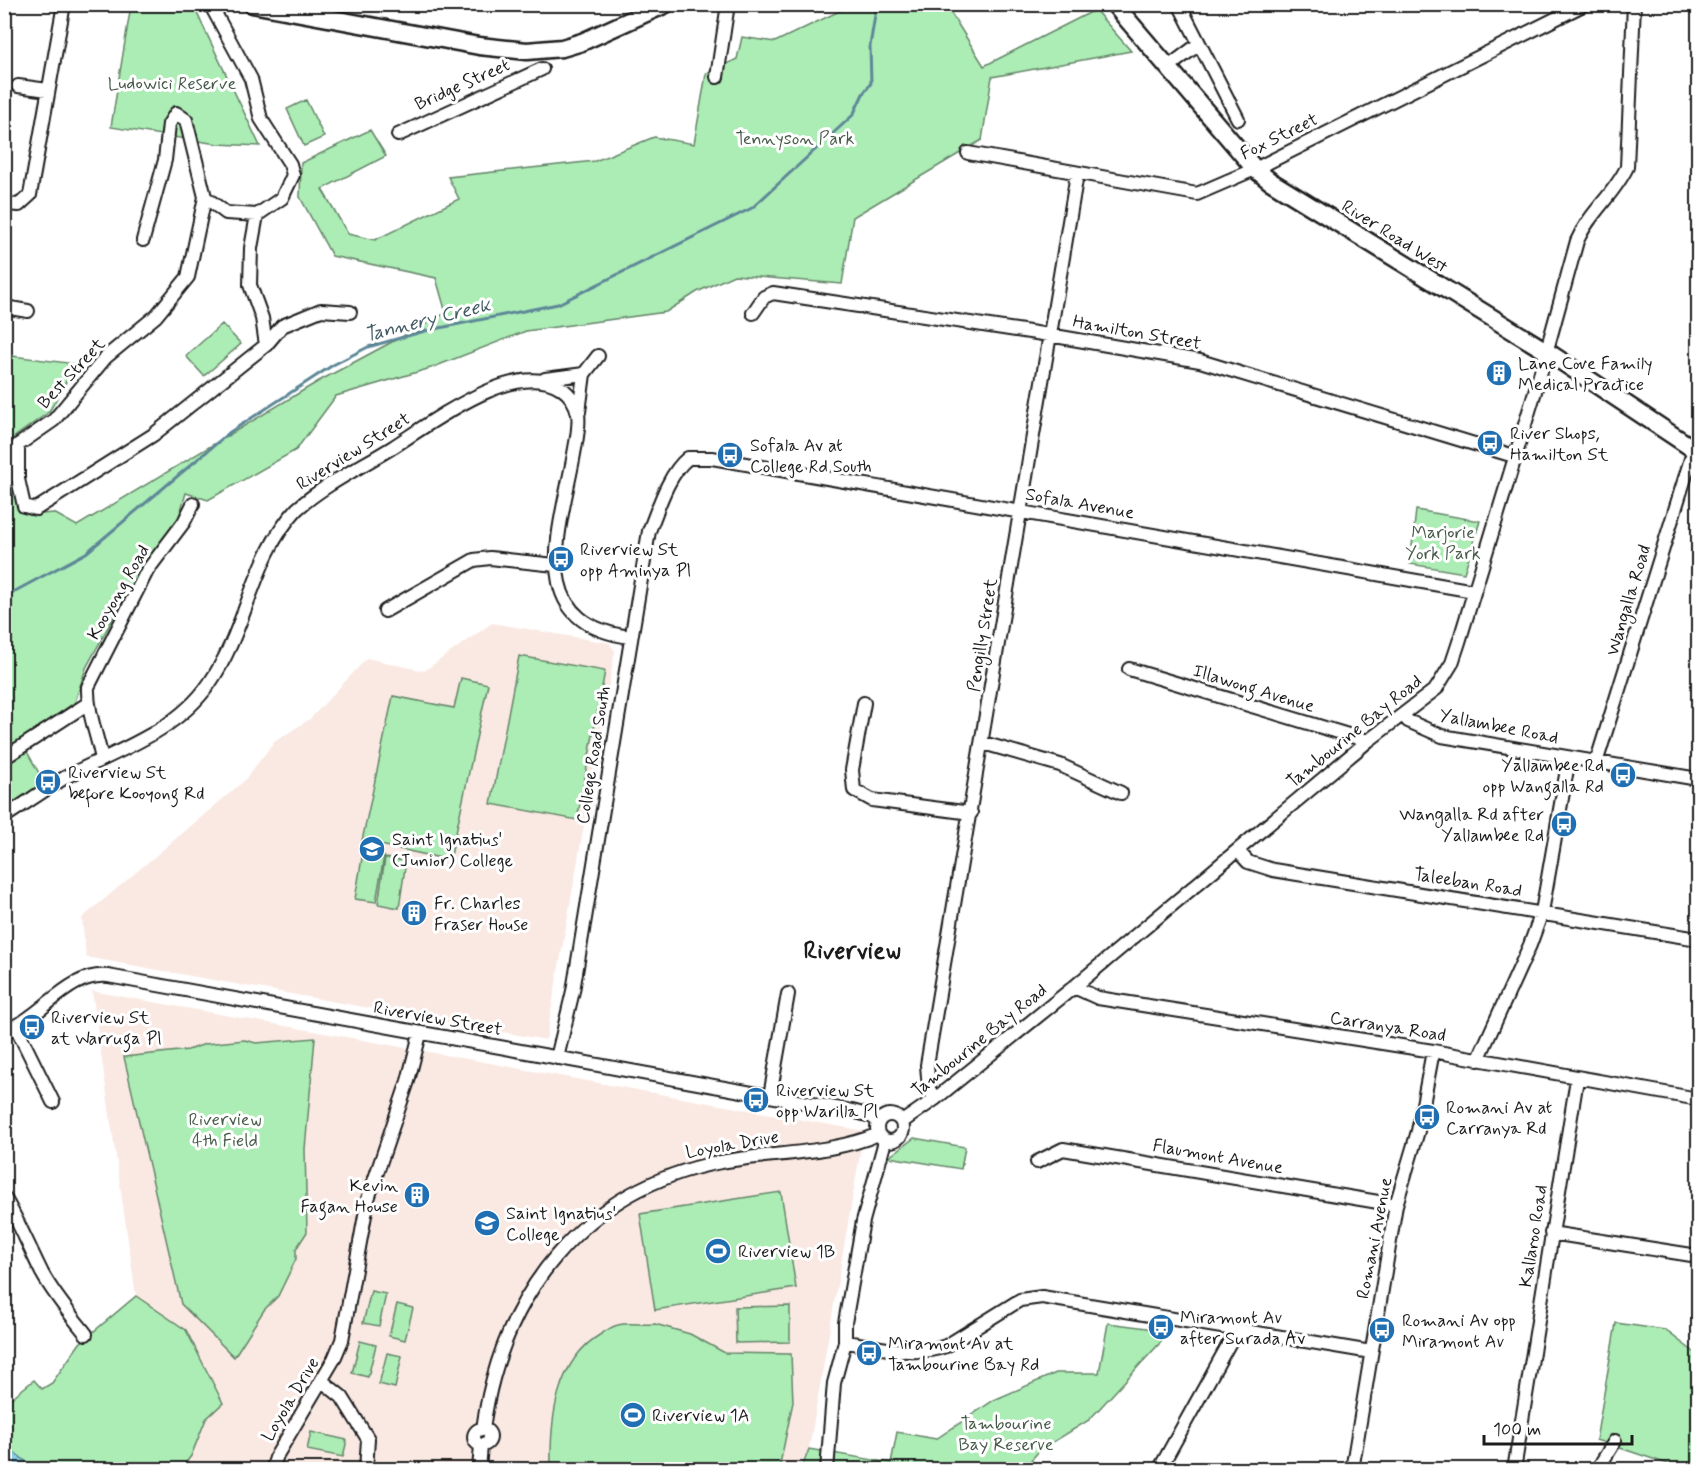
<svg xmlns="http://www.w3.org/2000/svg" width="1703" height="1474" font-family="Mynerve,sans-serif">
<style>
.built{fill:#fae9e3}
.green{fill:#acecb5;stroke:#648468;stroke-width:1.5}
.water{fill:#88cfe9;stroke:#5d8797;stroke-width:1.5}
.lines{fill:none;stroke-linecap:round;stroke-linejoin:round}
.stream{stroke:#5d8797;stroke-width:3}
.street-casing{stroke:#1c1c1c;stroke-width:16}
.secondary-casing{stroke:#1c1c1c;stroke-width:21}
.street{stroke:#fff;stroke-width:12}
.secondary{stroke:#fff;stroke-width:16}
.labels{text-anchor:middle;stroke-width:6;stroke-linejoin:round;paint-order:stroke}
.park-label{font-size:18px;fill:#475a4a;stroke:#fff}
.street-label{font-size:18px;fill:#1c1c1c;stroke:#fff}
.poi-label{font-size:18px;fill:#1c1c1c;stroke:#fff;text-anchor:start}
.water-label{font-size:20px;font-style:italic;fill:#425b64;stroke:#fff}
.district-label{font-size:24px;font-weight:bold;fill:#1c1c1c;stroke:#fff}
</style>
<rect width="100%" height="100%" fill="#fff"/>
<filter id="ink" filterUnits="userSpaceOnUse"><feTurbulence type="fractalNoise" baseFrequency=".0167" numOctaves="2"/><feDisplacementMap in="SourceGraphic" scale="12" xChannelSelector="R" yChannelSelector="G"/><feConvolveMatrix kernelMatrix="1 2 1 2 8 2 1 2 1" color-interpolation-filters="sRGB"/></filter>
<g filter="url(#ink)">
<path class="built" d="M492 623 609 643 615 651 546 1040 86 957 82 918 244 781 274 742 310 719 367 658 424 671Z
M92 991 864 1131 809 1449 798 1469 35 1470 5 1445V1403L34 1380 42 1389 52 1383 80 1343 136 1296Z"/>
<path class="green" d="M131 5H179L194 7 260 146 217 144 111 127Z
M852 5H946L984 66 1095 10 1131 51 992 77 982 140 853 217 842 284 734 275 697 292 666 312 526 331 431 368 336 396 296 450 208 500 186 493 178 520 136 576 86 668 75 702 21 741 44 782 5 808V355L76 364 49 412 6 443 16 501 29 515 54 513 77 526 319 381 446 313 436 278 332 256 300 197 301 163 370 130 386 156 322 189 348 234 375 240 459 199 448 177 595 161 654 137 694 144 706 74 737 59 742 37 775 42Z
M306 100 324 137 304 146 287 109Z
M222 324 241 344 204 376 186 356Z
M1416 510 1480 521 1464 573 1410 564Z
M519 656 605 671 577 820 491 804Z
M461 678 488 684 450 860 362 841 393 696 454 708Z
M363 852 384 856 376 902 355 899Z
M385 858 406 861 399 908 378 904Z
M315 1038 305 1149 307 1232 296 1249V1259L278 1296 264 1310 234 1357 181 1304 124 1057 188 1050 205 1044 245 1040 256 1043Z
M914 1138 965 1147 961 1169 889 1157Z
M781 1192 796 1288 655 1310 640 1214Z
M371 1291 386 1294 379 1326 363 1323Z
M136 1296 186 1330 223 1403 206 1419 191 1456 181 1469 153 1463 150 1469H35L5 1445V1403L34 1380 42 1389 52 1383 80 1343Z
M397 1304 413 1308 405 1340 389 1336Z
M790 1306V1342L736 1343 735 1307Z
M1108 1323 1171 1331 1089 1420 1040 1450 1023 1469 801 1470 809 1449 891 1463 897 1432 936 1439 994 1400 1056 1373H1099Z
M1616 1323 1665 1330 1698 1355V1469H1683L1596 1440Z
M655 1324 690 1334 725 1353 791 1354 793 1402 779 1469H551C550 1421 555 1361 601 1334 606 1331 612 1326 618 1325 628 1322 643 1325 655 1324Z
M360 1341 376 1345 368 1377 352 1373Z
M387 1353 402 1356 395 1388 379 1384Z
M311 1432 347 1440 343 1457 307 1450Z"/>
<path class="water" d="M5 1445 35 1469H5Z"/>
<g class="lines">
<path class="stream" d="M4 597 86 553 230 432 333 365 368 347 425 331 558 304 752 208 853 115 863 94 871 83 870 46 876 9"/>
<defs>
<path id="street" d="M210 4 251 79 261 119 290 164 293 175 282 198 257 215 251 248 250 285 262 318 266 345
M1179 4 1238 119
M1167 68 1199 44
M717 77 728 4
M18 86 48 90
M398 135 542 69
M968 153 1197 194 1255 169 1585 4
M205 197 226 213 257 215
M4 204 19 205 30 195 64 4
M143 240 165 160 169 124 176 113 186 120 205 197 188 277 156 316 106 357 54 420 18 445V479L24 506 36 509 153 435 266 345 282 326 321 310 350 312
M4 307 28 311
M753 313 764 297 773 293 1049 335 1200 361 1514 456
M584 374 598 356
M545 379 584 374 579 412
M385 611 474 560 490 558 555 565
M1129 669 1368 741
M864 703 852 770 854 790 872 800 971 813
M1403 715 1408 721 1442 736 1698 779
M983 743 1060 765 1121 793
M4 758 87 704
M102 759C97 735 87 711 88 687L147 571 184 522 193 504
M1596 763 1694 449
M4 817C25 804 45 789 66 777 116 751 176 732 209 684 247 630 252 557 297 509 325 484 361 467 393 447 431 423 516 358 561 388 570 394 576 403 578 414 580 426 576 442 574 454 561 528 523 623 630 637
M1238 851 1248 862 1273 870 1698 939
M1074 987 1098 998 1433 1051 1698 1099
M16 1027 53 1102
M4 1030C42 1020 66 972 108 976L852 1111 871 1116 878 1121
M557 1058 573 991 649 531C658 509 668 474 688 458H712L1474 591
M1478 1060 1530 945 1542 912 1569 758
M770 1096 788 994
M935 1099 929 1089 927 1065 1077 174
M877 1128a13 13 0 1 1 26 0a13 13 0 1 1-26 0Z
M902 1122 935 1099 1074 987 1368 741 1436 689 1452 663 1459 642 1540 375 1577 241C1589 213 1614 195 1627 167L1634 4
M1037 1162 1063 1149 1396 1205
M4 1197C19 1222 29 1247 42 1273 54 1295 70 1314 86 1334
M1551 1233 1698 1256
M845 1342C879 1346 912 1358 946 1346L1020 1300 1042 1297 1371 1352
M322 1381 342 1397 368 1439 366 1470
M483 1429C501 1295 583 1188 721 1162 767 1153 835 1154 878 1134
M474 1437a8 8 0 1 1 16 0a8 8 0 1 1-16 0Z
M272 1470 277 1455 334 1359 342 1340 368 1199 408 1081 420 1034
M479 1470 481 1445
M827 1470 834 1383 845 1342V1323L863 1221 885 1141
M1159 1470 1236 1331
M1352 1470 1396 1205 1418 1131 1433 1051
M1514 1470 1577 1079
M1597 1470 1615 1441"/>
<path id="secondary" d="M252 4 479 46 527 51 562 48 582 42 666 4
M1114 4 1255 169 1270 181 1546 351 1698 452"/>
</defs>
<use href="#street" class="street-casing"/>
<use href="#secondary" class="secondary-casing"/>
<use href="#street" class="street"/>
<use href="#secondary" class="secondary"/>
</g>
</g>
<defs>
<symbol id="building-disc" viewBox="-11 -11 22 22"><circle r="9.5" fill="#1f6fb2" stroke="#fff"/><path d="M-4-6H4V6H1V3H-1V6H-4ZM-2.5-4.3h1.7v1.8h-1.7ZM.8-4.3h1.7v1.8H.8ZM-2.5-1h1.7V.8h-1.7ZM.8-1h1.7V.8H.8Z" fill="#fff"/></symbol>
<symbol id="bus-disc" viewBox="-11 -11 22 22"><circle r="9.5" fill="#1f6fb2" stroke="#fff"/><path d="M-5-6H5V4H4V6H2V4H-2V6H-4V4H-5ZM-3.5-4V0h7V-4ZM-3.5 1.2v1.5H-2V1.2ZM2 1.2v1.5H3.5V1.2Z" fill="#fff"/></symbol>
<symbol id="school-disc" viewBox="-11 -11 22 22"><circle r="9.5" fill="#1f6fb2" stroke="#fff"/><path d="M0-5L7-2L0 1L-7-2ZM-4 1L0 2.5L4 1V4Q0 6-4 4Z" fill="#fff"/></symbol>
<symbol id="stadium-disc" viewBox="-11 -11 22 22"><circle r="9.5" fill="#1f6fb2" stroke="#fff"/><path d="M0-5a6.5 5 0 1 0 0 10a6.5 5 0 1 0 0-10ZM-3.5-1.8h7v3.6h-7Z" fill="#fff"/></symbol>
</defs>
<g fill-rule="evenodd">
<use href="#building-disc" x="1484" y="358" width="30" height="30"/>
<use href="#bus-disc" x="1475" y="428" width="30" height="30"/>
<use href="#bus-disc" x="715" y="440" width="30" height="30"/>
<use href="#bus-disc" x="546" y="544" width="30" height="30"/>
<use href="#bus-disc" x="1608" y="760" width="30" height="30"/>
<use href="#bus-disc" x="33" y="767" width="30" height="30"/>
<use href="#bus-disc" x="1549" y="809" width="30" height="30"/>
<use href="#school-disc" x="357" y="834" width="30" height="30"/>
<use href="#building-disc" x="399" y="898" width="30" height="30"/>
<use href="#bus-disc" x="17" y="1012" width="30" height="30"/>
<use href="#bus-disc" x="741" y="1085" width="30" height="30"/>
<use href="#bus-disc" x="1412" y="1102" width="30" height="30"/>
<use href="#building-disc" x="402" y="1180" width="30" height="30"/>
<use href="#school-disc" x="472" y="1208" width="30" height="30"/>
<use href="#stadium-disc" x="703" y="1236" width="30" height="30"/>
<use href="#bus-disc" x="1146" y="1312" width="30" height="30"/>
<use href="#bus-disc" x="1367" y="1315" width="30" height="30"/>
<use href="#bus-disc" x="854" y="1338" width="30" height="30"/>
<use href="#stadium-disc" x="618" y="1400" width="30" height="30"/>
</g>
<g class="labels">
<g class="park-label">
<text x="172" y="89">Ludowici Reserve</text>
<text x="795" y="144">Tennyson Park</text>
<text x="1443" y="538">Marjorie<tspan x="1443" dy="21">York Park</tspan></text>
<text x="225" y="1125">Riverview<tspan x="225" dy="21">4th Field</tspan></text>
<text x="1006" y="1429">Tambourine<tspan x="1006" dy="21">Bay Reserve</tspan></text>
</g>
<g class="street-label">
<text transform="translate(462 84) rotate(-24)" y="6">Bridge Street</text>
<text transform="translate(1279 136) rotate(-26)" y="6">Fox Street</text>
<text transform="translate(1395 236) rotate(32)" y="6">River Road West</text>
<text transform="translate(1137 332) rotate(10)" y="6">Hamilton Street</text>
<text transform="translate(71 373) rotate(-47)" y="6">Best Street</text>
<text transform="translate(353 451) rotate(-32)" y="6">Riverview Street</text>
<text transform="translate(1080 503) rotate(10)" y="6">Sofala Avenue</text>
<text transform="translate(118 592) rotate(-60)" y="6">Kooyong Road</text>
<text transform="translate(1628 600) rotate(-73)" y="6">Wangalla Road</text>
<text transform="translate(982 635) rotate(-81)" y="6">Pengilly Street</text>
<text transform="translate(1254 688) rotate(17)" y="6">Illawong Avenue</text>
<text transform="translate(1499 726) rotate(11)" y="6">Yallambee Road</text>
<text transform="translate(1354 731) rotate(-39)" y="6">Tambourine Bay Road</text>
<text transform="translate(593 755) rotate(-81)" y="6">College Road South</text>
<text transform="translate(1468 882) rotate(9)" y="6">Taleeban Road</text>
<text transform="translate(438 1018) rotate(10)" y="6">Riverview Street</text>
<text transform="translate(1388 1026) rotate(9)" y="6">Carranya Road</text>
<text transform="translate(979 1040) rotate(-39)" y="6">Tambourine Bay Road</text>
<text transform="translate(732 1144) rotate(-10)" y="6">Loyola Drive</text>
<text transform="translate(1218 1156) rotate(10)" y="6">Flaumont Avenue</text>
<text transform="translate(1533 1236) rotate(-81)" y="6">Kallaroo Road</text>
<text transform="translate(1374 1238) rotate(-79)" y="6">Romani Avenue</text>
<text transform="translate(290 1399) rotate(-59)" y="6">Loyola Drive</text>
</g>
<g class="poi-label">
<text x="1518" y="369">Lane Cove Family<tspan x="1518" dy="21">Medical Practice</tspan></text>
<text x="1510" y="439">River Shops,<tspan x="1510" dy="21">Hamilton St</tspan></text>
<text x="750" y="451">Sofala Av at<tspan x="750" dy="21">College Rd South</tspan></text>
<text x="580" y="555">Riverview St<tspan x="580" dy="21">opp Aminya Pl</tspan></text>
<text x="1604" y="771" text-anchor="end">Yallambee Rd<tspan x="1604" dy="21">opp Wangalla Rd</tspan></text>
<text x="68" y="778">Riverview St<tspan x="68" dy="21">before Kooyong Rd</tspan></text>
<text x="1544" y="820" text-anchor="end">Wangalla Rd after<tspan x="1544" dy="21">Yallambee Rd</tspan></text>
<text x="392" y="845">Saint Ignatius'<tspan x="392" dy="21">(Junior) College</tspan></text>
<text x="434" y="909">Fr. Charles<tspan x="434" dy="21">Fraser House</tspan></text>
<text x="51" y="1023">Riverview St<tspan x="51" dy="21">at Warruga Pl</tspan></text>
<text x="776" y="1096">Riverview St<tspan x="776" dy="21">opp Warilla Pl</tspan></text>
<text x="1446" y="1113">Romani Av at<tspan x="1446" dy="21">Carranya Rd</tspan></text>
<text x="398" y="1191" text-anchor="end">Kevin<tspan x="398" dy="21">Fagan House</tspan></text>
<text x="506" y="1219">Saint Ignatius'<tspan x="506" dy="21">College</tspan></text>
<text x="738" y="1257">Riverview 1B</text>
<text x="1180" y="1323">Miramont Av<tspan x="1180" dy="21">after Surada Av</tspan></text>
<text x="1402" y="1326">Romani Av opp<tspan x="1402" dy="21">Miramont Av</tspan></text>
<text x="888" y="1349">Miramont Av at<tspan x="888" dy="21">Tambourine Bay Rd</tspan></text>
<text x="652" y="1421">Riverview 1A</text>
</g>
<g class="water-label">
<text transform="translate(427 319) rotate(-14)" y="7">Tannery Creek</text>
</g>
<g class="district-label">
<text x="852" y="958">Riverview</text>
</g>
</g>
<rect width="1703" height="1474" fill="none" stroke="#fff" stroke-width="24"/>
<rect x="12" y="12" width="1679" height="1450" fill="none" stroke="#1c1c1c" stroke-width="2" filter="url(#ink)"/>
<path d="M1484 1435v9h148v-9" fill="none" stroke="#1c1c1c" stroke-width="3"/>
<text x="1493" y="1435" font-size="18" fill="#1c1c1c" stroke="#ffffff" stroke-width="4.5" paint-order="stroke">100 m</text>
</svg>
